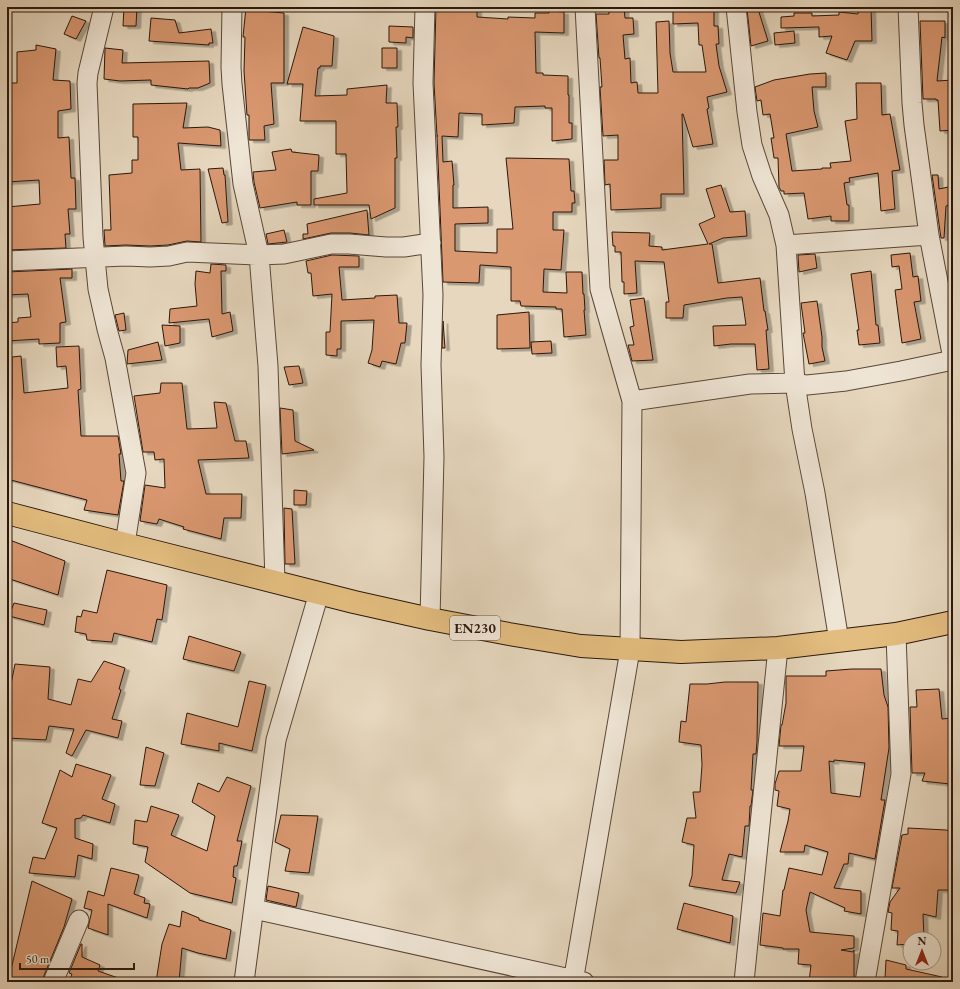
<svg xmlns="http://www.w3.org/2000/svg" width="960" height="989" font-family="'EB Garamond',serif">
<style>
.building{fill:#da9871;stroke:#2a170c;fill-rule:evenodd;filter:url(#shadow)}
.lines{fill:none;stroke-linecap:round;stroke-linejoin:round}
.minor-casing{stroke:#594738;stroke-width:21}
.major-casing{stroke:#2a170c;stroke-width:24}
.minor{stroke:#efe5d5;stroke-width:19}
.major{stroke:#e3bc7f;stroke-width:22}
.labels{text-anchor:middle;stroke-width:3;stroke-linejoin:round;paint-order:stroke}
.shield{fill:#efe5d5;stroke:#655548;stroke-width:1}
.shield-label{font-size:14px;font-weight:bold;fill:#2a170c}
</style>
<defs>
<filter id="shadow"><feDropShadow dx="4.5" dy="2.5" stdDeviation="0" flood-color="#0004"/></filter>
</defs>
<rect width="100%" height="100%" fill="#e6d7be"/>
<filter id="stains"><feTurbulence type="fractalNoise" baseFrequency=".005" numOctaves="4"/><feColorMatrix values="0 0 0 0 .2 0 0 0 0 .09 0 0 0 0 .02 0 0 0 .5 -.17"/></filter>
<radialGradient id="worn" r=".72"><stop offset=".6" stop-color="#630" stop-opacity="0"/><stop offset="1" stop-color="#630" stop-opacity=".3"/></radialGradient>
<path class="building" d="M124 7H137L136 26H123Z
M246 7H262L261 11 284 13V83H271L274 124 264 126 265 140H249V115H247L244 71 245 37H243Z
M436 7H477V17L508 19V17L535 18V13H549V11L564 12V33L535 32 536 73H543V75L568 76V95H569V123H572V139L552 141V108H545V106L515 107 514 123 482 125V114L459 113 458 137 442 136 443 162 452 161 454 185H453V208L488 207V223L455 224V251L497 253V229H513L506 158 569 159 571 191H574L575 203H572V212H553V230H564L561 270 544 269 543 292 567 293 566 272H582L583 294H584L585 310H584L586 335 564 337 562 309H556V307L521 306 520 301H511V267L480 265 479 283 443 282 437 136H438H437L434 83Z
M609 7H624L625 18H633L634 34 623 35 625 59 630 58 631 83 637 82 638 93H658L656 22 669 21 670 53 673 72H706L702 45H699L698 23 673 24V10L714 9V26H718L719 44H716L719 66 727 92 707 97 709 108 707 109 713 144 693 147 683 114H682L684 194H661V208L611 210 610 184 605 185 604 160H618V135L603 136 600 87H602L600 58H599L596 14H609Z
M858 7H871L872 41H855L847 60 826 53 832 36 819 37V27L781 28V17L794 16V13H812V16L839 15V12L858 14Z
M747 9H758L768 41 751 46Z
M72 16 86 21 76 39 64 34Z
M151 18 175 20 179 33 211 29 213 43H209V45L149 41Z
M920 21H945V38L942 37 937 81 953 80V130L940 131 938 100H936V99H923Z
M389 26 413 27V38L406 37V43L389 42Z
M303 27 334 36 332 66H320V68H318L315 96 347 95V89L387 85 386 103H397L398 127H396L397 158H395V208L371 219 369 205H314V199L347 193 346 154H336V121H300L303 84H287Z
M794 31 795 43 775 45 774 33Z
M36 45 56 49 53 80 70 81 71 109 58 111V138L69 137 71 178H75L76 209H68L70 234H65L66 248 7 250V207L40 204 39 180 7 182V83H17V52L36 50Z
M105 48 123 50 122 63 209 61 210 83 198 88H189L188 89 151 85V80L120 81 104 79Z
M382 48H397V68H382Z
M826 73V87H812L814 111 818 127 786 134 792 171 822 169V168H831L830 163 851 161 845 121 857 119 856 83H881L882 115 890 114 900 170 892 171 895 209 881 211 878 173 849 178 850 182 844 183 847 205H849V221H831V216L808 219 804 193 784 194V191H781L779 187 778 158H774L771 138H774L770 114 763 115 761 100 757 101 755 87 774 80 810 74Z
M187 103 183 128 208 127 220 130 221 146 178 143 181 170 200 169 201 242 187 241 168 245 150 246 126 245 105 246 104 230H111L109 175 132 173V160H138V137H133V104Z
M291 149 292 152 319 155 318 171H311V205H297V202L260 208 254 182 253 172 276 170 272 152Z
M223 168 224 175H225L228 222 222 223 208 169Z
M932 175H938L939 189 953 186V204L946 206 944 238H941Z
M721 185 730 212 745 211 747 236 723 238 709 244H712L718 283 760 278 764 311H765L768 330H766L769 369 757 370 755 344H731L714 346 713 326 746 325 742 297 727 298 684 305 683 318H666V302H669L664 262 635 261 637 293 624 294V282H622L621 252H615V246H613L612 232 650 233 649 246 662 247V250L708 244 699 224 715 217 706 189Z
M367 210 369 235 350 233H331L303 239V234H308L307 224Z
M284 230 287 242 268 244 266 234Z
M910 253 913 277 918 276 921 301 914 302 921 339 902 343 899 321 895 290 902 289 899 266 892 267 891 255Z
M815 254 817 268 799 272 798 255Z
M332 255 359 256V267H339L342 300 375 298V296L397 295 399 323H407L405 343H401L396 364 382 361 380 367 368 363 372 350 374 320 341 321V349H337V356L326 355V332H330L332 294 313 296 311 273H308L306 261Z
M211 264 226 265V271H221L222 314 230 312 233 331 212 337 209 319 169 323 170 309 197 306 195 284 196 271 210 273Z
M72 269V278H60L66 322 60 323V343L39 344V339L7 341V323L18 322V318L31 317 28 294 7 295V272Z
M871 271 876 325H878L880 343 859 345 857 330H859L851 274Z
M644 298 653 360 632 361 628 345H634L630 327 634 326 630 300Z
M817 301 822 337V347L825 361 809 364 803 333H805L801 303Z
M529 312 530 348 497 349V315Z
M124 313 126 330 119 331 115 315Z
M443 321 445 348H442Z
M162 325 180 326V343L165 346Z
M551 341 552 353 532 354 531 342Z
M158 342 162 360 127 364 128 350Z
M79 346 81 389 78 390 81 436H118L121 454H119L121 481H124L118 515 84 510 87 500 7 479V400H12V357L21 356 24 393 68 388 66 366 57 367 56 347Z
M299 366 303 383 289 385 284 367Z
M161 383H182L187 429 217 428 214 402 226 403 235 441H246L249 458 198 460 206 494H242L241 518H224L221 539 183 529 184 527 159 519 157 524 140 521 145 485 165 488 164 459 155 460 154 452H143L134 396 160 393Z
M280 408 293 410 295 441 314 450 282 454Z
M294 490 307 491 306 505H294Z
M284 508 292 509 295 564H285Z
M7 539 65 561 58 595 7 578Z
M107 570 167 585 162 620 157 619 152 642 114 633 112 642 87 640 86 634 75 632 77 616 81 617 83 610 97 613Z
M14 603 47 610 44 625 9 616Z
M189 636 241 652 234 671 183 659Z
M104 661 125 668 119 689 121 690 112 719 122 721 118 738 86 730 72 756 66 753 74 729 49 726 46 740 7 738V726H9L10 689 15 664 50 667 48 699 71 705 78 679 91 682Z
M852 669H881L884 695 888 707 889 748 881 800H885L875 859 849 853 848 864H844L834 888 861 891V914L844 911 845 908 810 892 806 910 810 932 854 936V948L841 950 853 952 854 950V982H809L811 965 798 964 799 949H783V948L760 945 763 913 780 916 783 890H784L789 868 822 875 828 852 805 845 804 852H780L788 821 790 809 777 806 779 791 775 790V784L779 771H801L804 746H779L781 725H782L786 703V676H826V671ZM834 760 865 763 860 797 831 793 829 761 834 762Z
M249 681 266 685 252 751 219 743V751L181 744 187 713 238 727Z
M725 682H758L757 741 756 754H753L751 790H753L751 806H750L749 826H745L742 857 729 854 722 880 740 882 736 893 689 886 692 876 694 845 682 842 687 818H696L693 792H700L702 765 701 745 679 742 681 721 686 722 690 684H707Z
M939 689 942 719 953 718V772H950V784L922 781 925 773H912L910 707H917L916 690Z
M146 747 164 753 155 786 140 785Z
M76 764 111 775 102 799 115 804 110 823 83 815 81 818 75 819V838L93 844 92 859 78 855 75 877 29 873 33 857 45 859 57 828 42 823 60 770 72 777Z
M227 777 251 786 237 841H242L237 866H234L233 877 236 878 232 903 190 893 145 862 148 847 133 844 135 820 147 822 151 806 179 815 171 835 207 851 215 816 192 802 198 783 219 792Z
M281 815 318 816 309 873 285 871 290 849 275 842Z
M908 828 946 830 953 832V890H938L936 917 923 914 924 939H910V944L897 945 898 931 891 930 892 913 888 912 890 902 900 888H892L902 835 908 834Z
M111 868 139 875 134 894 145 898 144 903 150 904 147 918 108 904V935L88 928 92 910 84 908 88 891 104 896Z
M32 881 72 899 64 927 43 978 42 982H8Z
M268 886 299 893 296 907 266 900Z
M684 903 733 916 730 943 677 929Z
M182 911 199 918V920L231 930 226 959 198 953 182 948 179 982H156L162 944 169 924 180 927Z
M81 944H82V957L100 965 98 971 124 980V982H69L72 974 69 973Z
M886 960 906 965V969L942 977V982H903L885 979Z"/>
<g class="lines">
<defs>
<path id="minor" d="M104 7 88 73 87 83 93 237 98 289 107 329 115 358 136 473 125 544
M232 7 231 67 232 84 243 184 259 255 268 366 275 581
M425 7 423 83 433 295 431 365 434 457 430 619
M736 7 747 112 752 145 762 176 779 215 786 245 795 383 802 429 815 493 839 641
M908 7 912 103 914 125 929 235 953 359
M786 245 929 235
M7 261 126 256 150 257 169 256 187 252 259 255 284 254 331 244H349L386 247H404L431 243
M632 401 750 384 795 383 807 385 846 381 901 371 953 360
M254 909 584 982
M53 982 79 920
M244 982 276 740 319 593
M573 982 630 650 632 401 600 289 585 7
M744 982 778 648
M865 982 901 774 896 634"/>
<path id="major" d="M7 513 125 544 354 602 430 619 509 634 581 646 681 652 778 648 896 634 953 622"/>
</defs>
<use href="#minor" class="minor-casing"/>
<use href="#major" class="major-casing"/>
<use href="#minor" class="minor"/>
<use href="#major" class="major"/>
</g>
<g class="labels">
<rect class="shield" x="450" y="616" width="50" height="24" rx="3"/>
<g class="shield-label">
<text x="475" y="633">EN230</text>
</g>
</g>
<rect width="960" height="989" fill="none" stroke="#e6d7be" stroke-width="24"/>
<rect x="8" y="8" width="944" height="973" fill="none" stroke="#2a170c" stroke-width="2"/>
<rect x="12" y="12" width="936" height="965" fill="none" stroke="#2a170c"/>
<g transform="translate(922 951)"><circle r="19" fill="#efe5d5" stroke="#a09385"/>
<path d="M0-3L7 15L0 10L-7 15Z" fill="#8f2418"/>
<text y="-6" font-size="11" font-weight="bold" text-anchor="middle" fill="#2a170c">N</text>
</g>
<path d="M20 963v6h114v-6" fill="none" stroke="#2a170c" stroke-width="2"/>
<text x="26" y="963" font-size="12" fill="#2a170c" stroke="#efe5d5" stroke-width="3" paint-order="stroke">50 m</text>
<rect width="100%" height="100%" filter="url(#stains)"/>
<rect width="100%" height="100%" fill="url(#worn)"/>
</svg>
